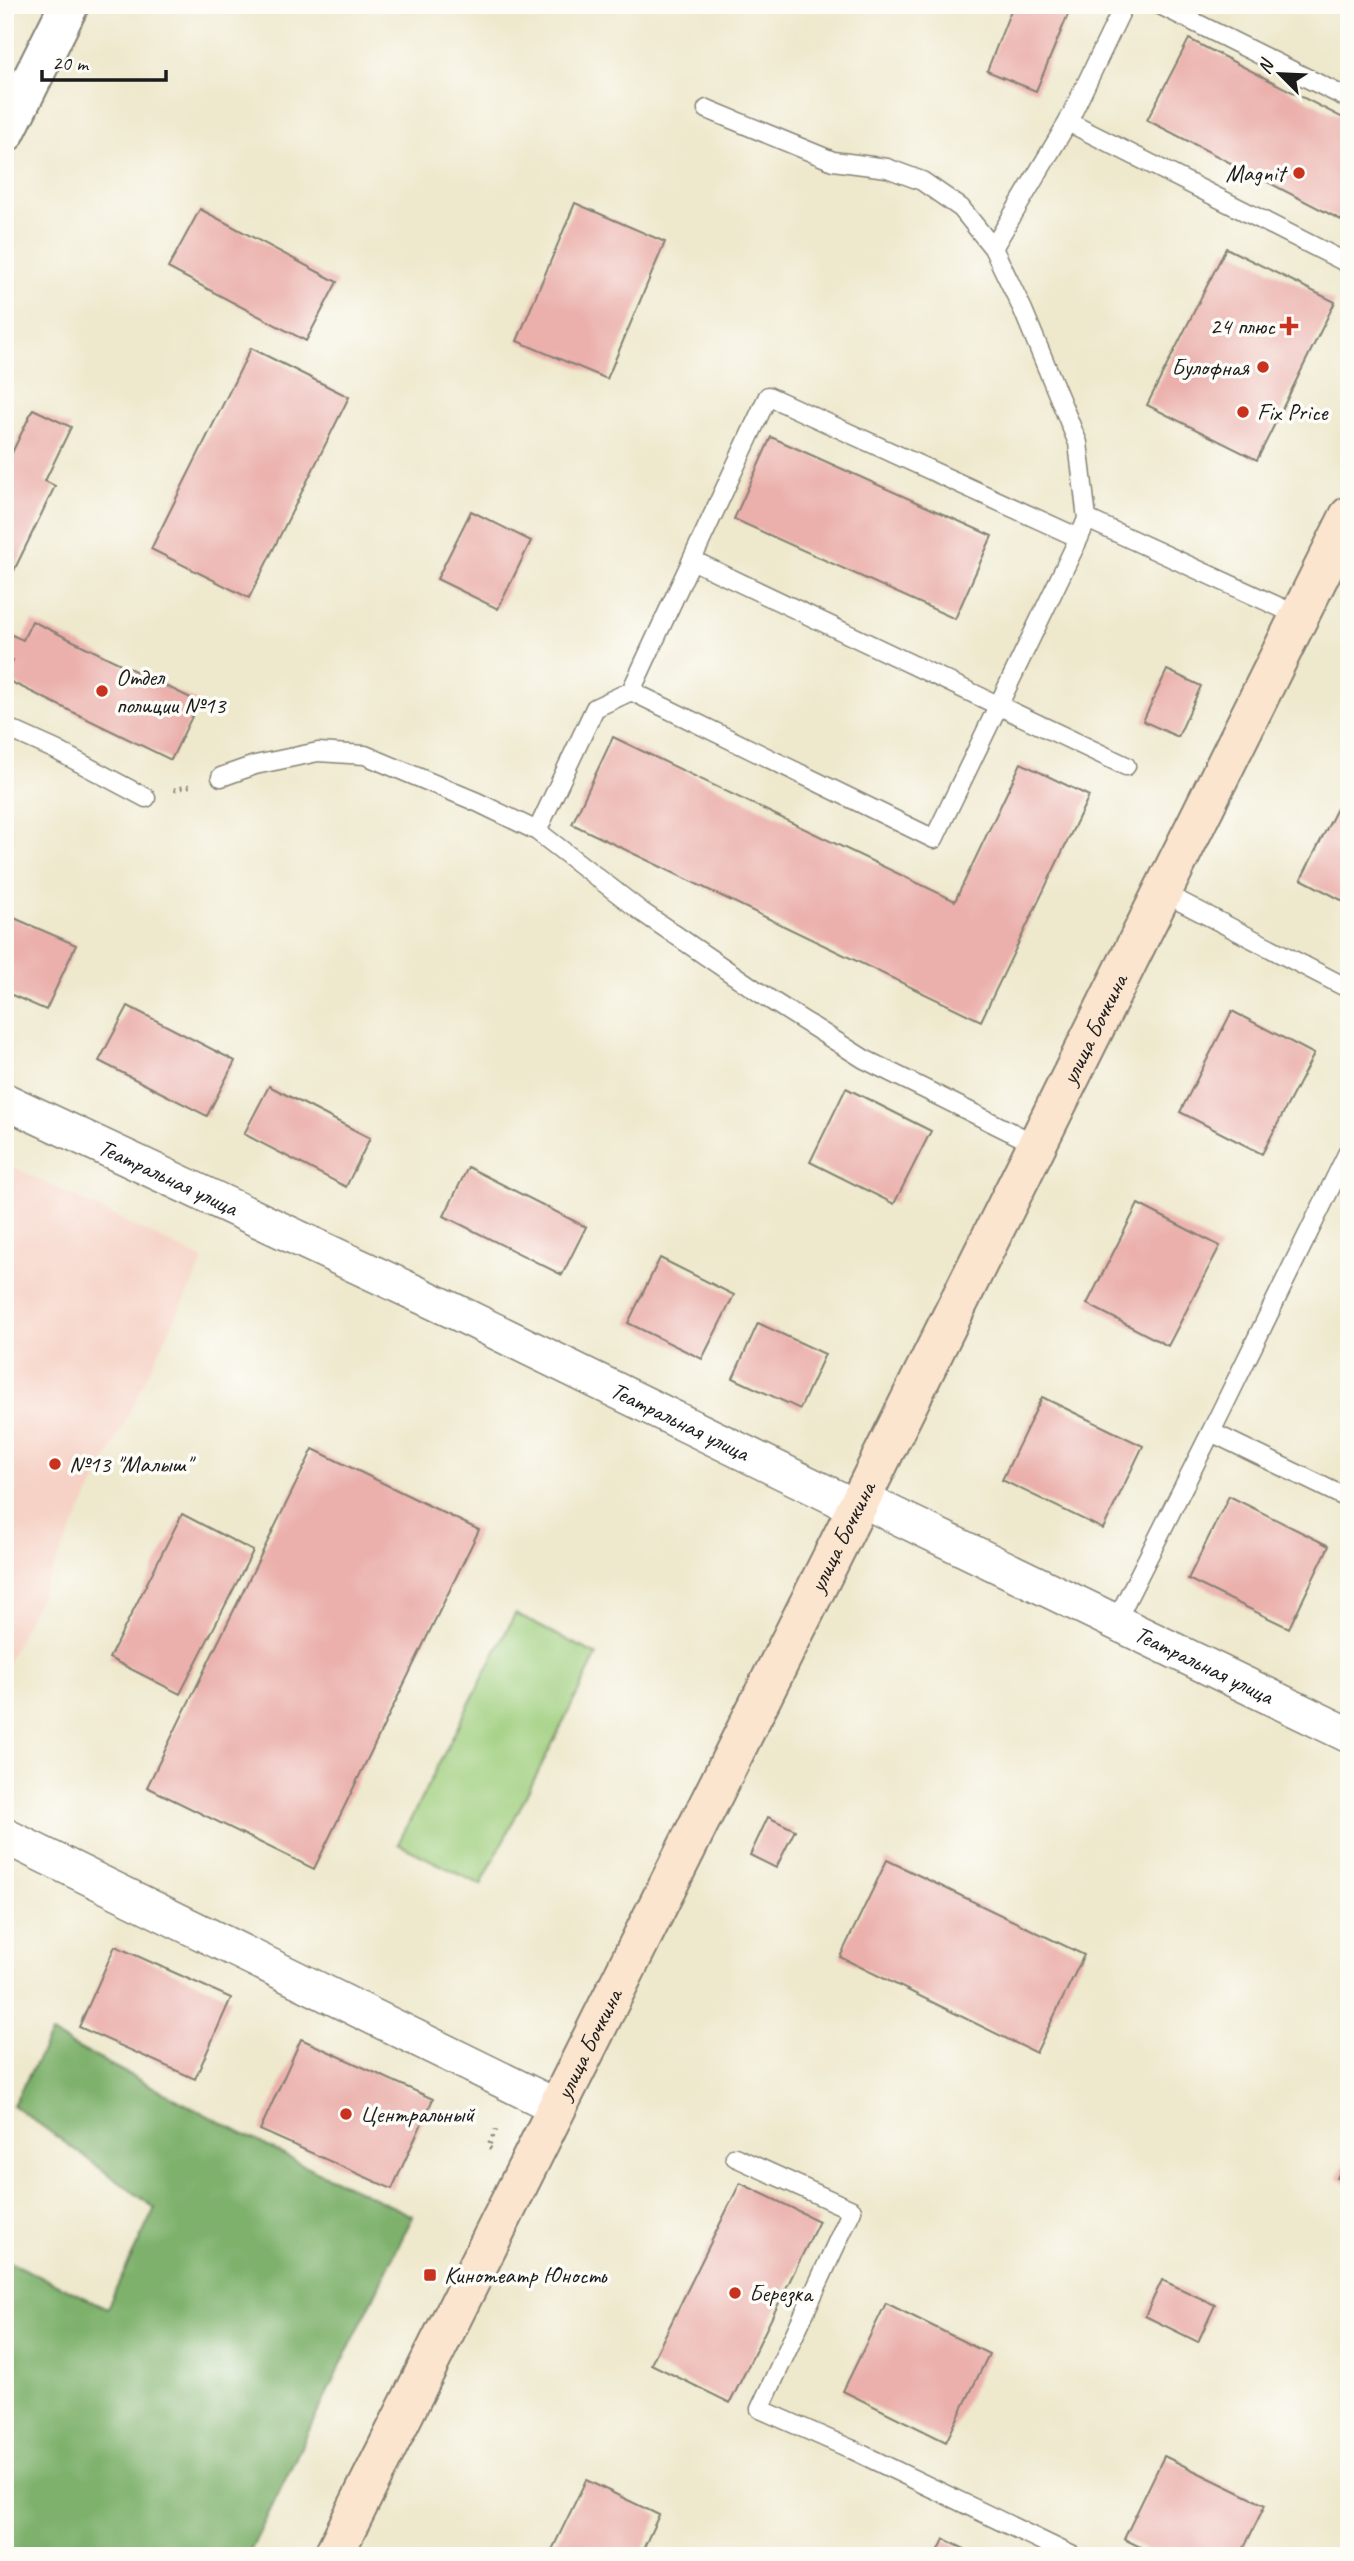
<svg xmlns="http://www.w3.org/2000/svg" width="1354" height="2561" font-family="Caveat,sans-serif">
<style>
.built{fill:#f6d1c5}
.green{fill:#9ece7d;stroke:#5d754c;stroke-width:2}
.forest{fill:#7eb16c;stroke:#4d6644;stroke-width:2}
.building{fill:#ebb0ac}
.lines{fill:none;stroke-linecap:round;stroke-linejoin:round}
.service-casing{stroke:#858274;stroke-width:21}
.minor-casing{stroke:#858274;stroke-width:38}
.tertiary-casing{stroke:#858274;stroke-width:42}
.secondary-casing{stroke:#858274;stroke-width:42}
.path{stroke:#858274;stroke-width:4.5;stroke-dasharray:2 5;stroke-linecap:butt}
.service{stroke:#fff;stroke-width:18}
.minor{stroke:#fff;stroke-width:35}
.tertiary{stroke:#fff;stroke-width:38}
.secondary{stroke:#fce5cf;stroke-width:38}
.poi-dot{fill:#c8321e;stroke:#fdfcf7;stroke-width:2.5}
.labels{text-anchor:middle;stroke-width:7;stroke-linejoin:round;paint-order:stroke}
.poi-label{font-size:24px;fill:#1c1c1c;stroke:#fdfcf7;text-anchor:start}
.street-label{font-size:24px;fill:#1c1c1c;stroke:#fdfcf7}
</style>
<rect width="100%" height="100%" fill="#fdfcf7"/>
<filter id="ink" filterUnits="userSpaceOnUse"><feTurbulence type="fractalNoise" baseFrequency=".0143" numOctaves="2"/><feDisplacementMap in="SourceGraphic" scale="14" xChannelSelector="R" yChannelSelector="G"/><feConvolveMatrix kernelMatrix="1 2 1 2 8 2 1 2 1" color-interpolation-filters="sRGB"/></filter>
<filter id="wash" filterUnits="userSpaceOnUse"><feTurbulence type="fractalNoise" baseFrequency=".00686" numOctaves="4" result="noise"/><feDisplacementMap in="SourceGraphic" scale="28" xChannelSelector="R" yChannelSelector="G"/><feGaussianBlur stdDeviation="1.57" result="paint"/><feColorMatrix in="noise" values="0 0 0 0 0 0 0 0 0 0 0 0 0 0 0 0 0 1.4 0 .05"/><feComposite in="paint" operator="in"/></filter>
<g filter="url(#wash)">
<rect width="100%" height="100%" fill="#eee8cc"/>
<path class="built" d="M5 1163 204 1260 5 1667Z"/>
<path class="green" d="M515 1614 597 1655 481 1885 398 1844Z"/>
<path class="forest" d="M51 2034 297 2162 413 2216 248 2556H5V2260L107 2308 155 2208 13 2105Z"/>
<g id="blocks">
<path class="building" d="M1013 5H1072L1036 91 987 71Z
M1189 39 1349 121V224L1147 120Z
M575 203 665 242 607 379 517 341Z
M200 209 337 282 306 341 168 268Z
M1226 248 1335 302 1257 460 1147 405Z
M251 348 349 397 249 598 151 549Z
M33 409 71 427 45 481 55 486 5 589V459L8 461Z
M771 437 992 536 955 619 734 519Z
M471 511 531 541 498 609 437 579Z
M32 621 199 702 171 760 5 679 13 660 5 657V632L23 640Z
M1167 670 1201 686 1178 737 1143 721Z
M613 737 955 901 1021 763 1089 796 981 1021 572 824Z
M1349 785V904L1301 879Z
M5 914 76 945 46 1010 5 992Z
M128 1006 235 1061 207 1116 99 1061Z
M1232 1011 1314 1054 1262 1154 1180 1112Z
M269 1086 370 1138 346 1187 244 1134Z
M846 1088 931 1131 894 1204 810 1162Z
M468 1167 586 1227 562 1275 444 1216Z
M1138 1204 1220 1246 1168 1346 1087 1304Z
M660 1258 734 1295 702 1359 628 1323Z
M758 1323 825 1354 800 1409 733 1378Z
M1042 1397 1143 1446 1103 1529 1002 1480Z
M313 1449 479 1530 314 1869 147 1787Z
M1229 1496 1329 1546 1289 1628 1188 1579Z
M182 1514 253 1551 180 1694 109 1658Z
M768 1817 795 1830 776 1868 750 1855Z
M887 1860 1084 1955 1036 2053 840 1957Z
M115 1946 231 1998 195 2079 79 2027Z
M301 2039 433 2099 392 2189 260 2130Z
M1349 2154V2184L1337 2178Z
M740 2183 819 2221 730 2403 651 2364Z
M1162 2280 1215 2305 1198 2342 1145 2316Z
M886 2303 989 2354 946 2442 843 2391Z
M1164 2456 1265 2505 1240 2556H1158L1124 2539Z
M586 2480 659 2515 640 2556H549Z
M1349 2538V2556H1340Z
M944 2539 979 2556H936Z"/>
</g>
</g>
<g filter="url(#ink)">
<use href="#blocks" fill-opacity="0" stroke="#858274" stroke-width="2"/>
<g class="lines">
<defs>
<path id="service" d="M1124 5 1068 122 1349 264
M1160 5 1349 99
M707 109 833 161 887 168 922 181 961 208 993 248 1023 310 1078 443 1087 519
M993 248 1068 122
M1079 538 768 396 631 691 934 839 1079 538 1087 519 1299 616
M692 560 1126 766
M631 691 595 708 537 831 642 912 769 999 864 1059 1037 1145
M5 727 56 750 146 798
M221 777 255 765 318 752 365 755 477 802 537 831
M1162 892 1349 989
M1211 1432 1349 1150
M1116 1621 1211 1432 1349 1499
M735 2157 852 2210 760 2409 851 2449 1073 2556"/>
<g id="minor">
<path id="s1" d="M5 1101 456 1312 857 1508 861 1499 1349 1735"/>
<path d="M5 1836 557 2107"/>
</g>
<path id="tertiary" d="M5 133 69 5"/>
<g id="secondary">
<path id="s2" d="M333 2556 861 1499 1349 516"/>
</g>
</defs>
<use href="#service" class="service-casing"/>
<use href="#minor" class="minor-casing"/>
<use href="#tertiary" class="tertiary-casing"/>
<use href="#secondary" class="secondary-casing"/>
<path class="path" d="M174 790 193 785
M491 2149 488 2147 496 2130"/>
<use href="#service" class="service"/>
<use href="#minor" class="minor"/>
<use href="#tertiary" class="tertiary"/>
<use href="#secondary" class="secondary"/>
</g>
</g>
<g class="poi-dot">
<circle cx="1299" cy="173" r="7"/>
<path d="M1285.5 315.5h7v7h7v7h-7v7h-7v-7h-7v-7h7z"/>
<circle cx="1263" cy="367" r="7"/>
<circle cx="1243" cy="412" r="7"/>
<circle cx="102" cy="691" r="7"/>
<circle cx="55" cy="1464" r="7"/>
<circle cx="346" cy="2114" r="7"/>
<rect x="423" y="2268" width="14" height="14" rx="3.5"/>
<circle cx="735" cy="2293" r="7"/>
</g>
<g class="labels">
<g class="poi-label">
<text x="1285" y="181" text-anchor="end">Magnit</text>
<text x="1275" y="334" text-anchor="end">24 плюс</text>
<text x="1249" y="375" text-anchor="end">Булофная</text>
<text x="1257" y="420">Fix Price</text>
<text x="116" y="685">Отдел<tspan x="116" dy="28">полиции №13</tspan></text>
<text x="69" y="1472">№13 "Малыш"</text>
<text x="360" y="2122">Центральный</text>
<text x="444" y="2283">Кинотеатр Юность</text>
<text x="749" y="2301">Березка</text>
</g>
<g class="street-label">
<text dy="8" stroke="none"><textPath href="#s2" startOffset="1706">улица Бочкина</textPath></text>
<text dy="8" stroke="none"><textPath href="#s1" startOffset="180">Театральная улица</textPath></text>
<text dy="8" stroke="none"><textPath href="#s1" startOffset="747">Театральная улица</textPath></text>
<text dy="8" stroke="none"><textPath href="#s2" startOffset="1139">улица Бочкина</textPath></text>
<text dy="8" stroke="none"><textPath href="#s1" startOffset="1335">Театральная улица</textPath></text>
<text dy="8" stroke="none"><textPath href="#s2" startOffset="572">улица Бочкина</textPath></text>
</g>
</g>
<rect width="1354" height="2561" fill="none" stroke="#fdfcf7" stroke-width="28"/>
<g transform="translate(1280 74) rotate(294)" stroke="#fdfcf7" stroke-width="5" paint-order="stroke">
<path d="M0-5L12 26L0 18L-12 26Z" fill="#1c1c1c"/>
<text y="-10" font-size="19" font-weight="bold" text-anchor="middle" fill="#1c1c1c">N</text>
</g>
<path d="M42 70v10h124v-10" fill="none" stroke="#1c1c1c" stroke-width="3.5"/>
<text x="52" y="70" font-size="21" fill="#1c1c1c" stroke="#fdfcf7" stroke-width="5" paint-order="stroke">20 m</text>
</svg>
